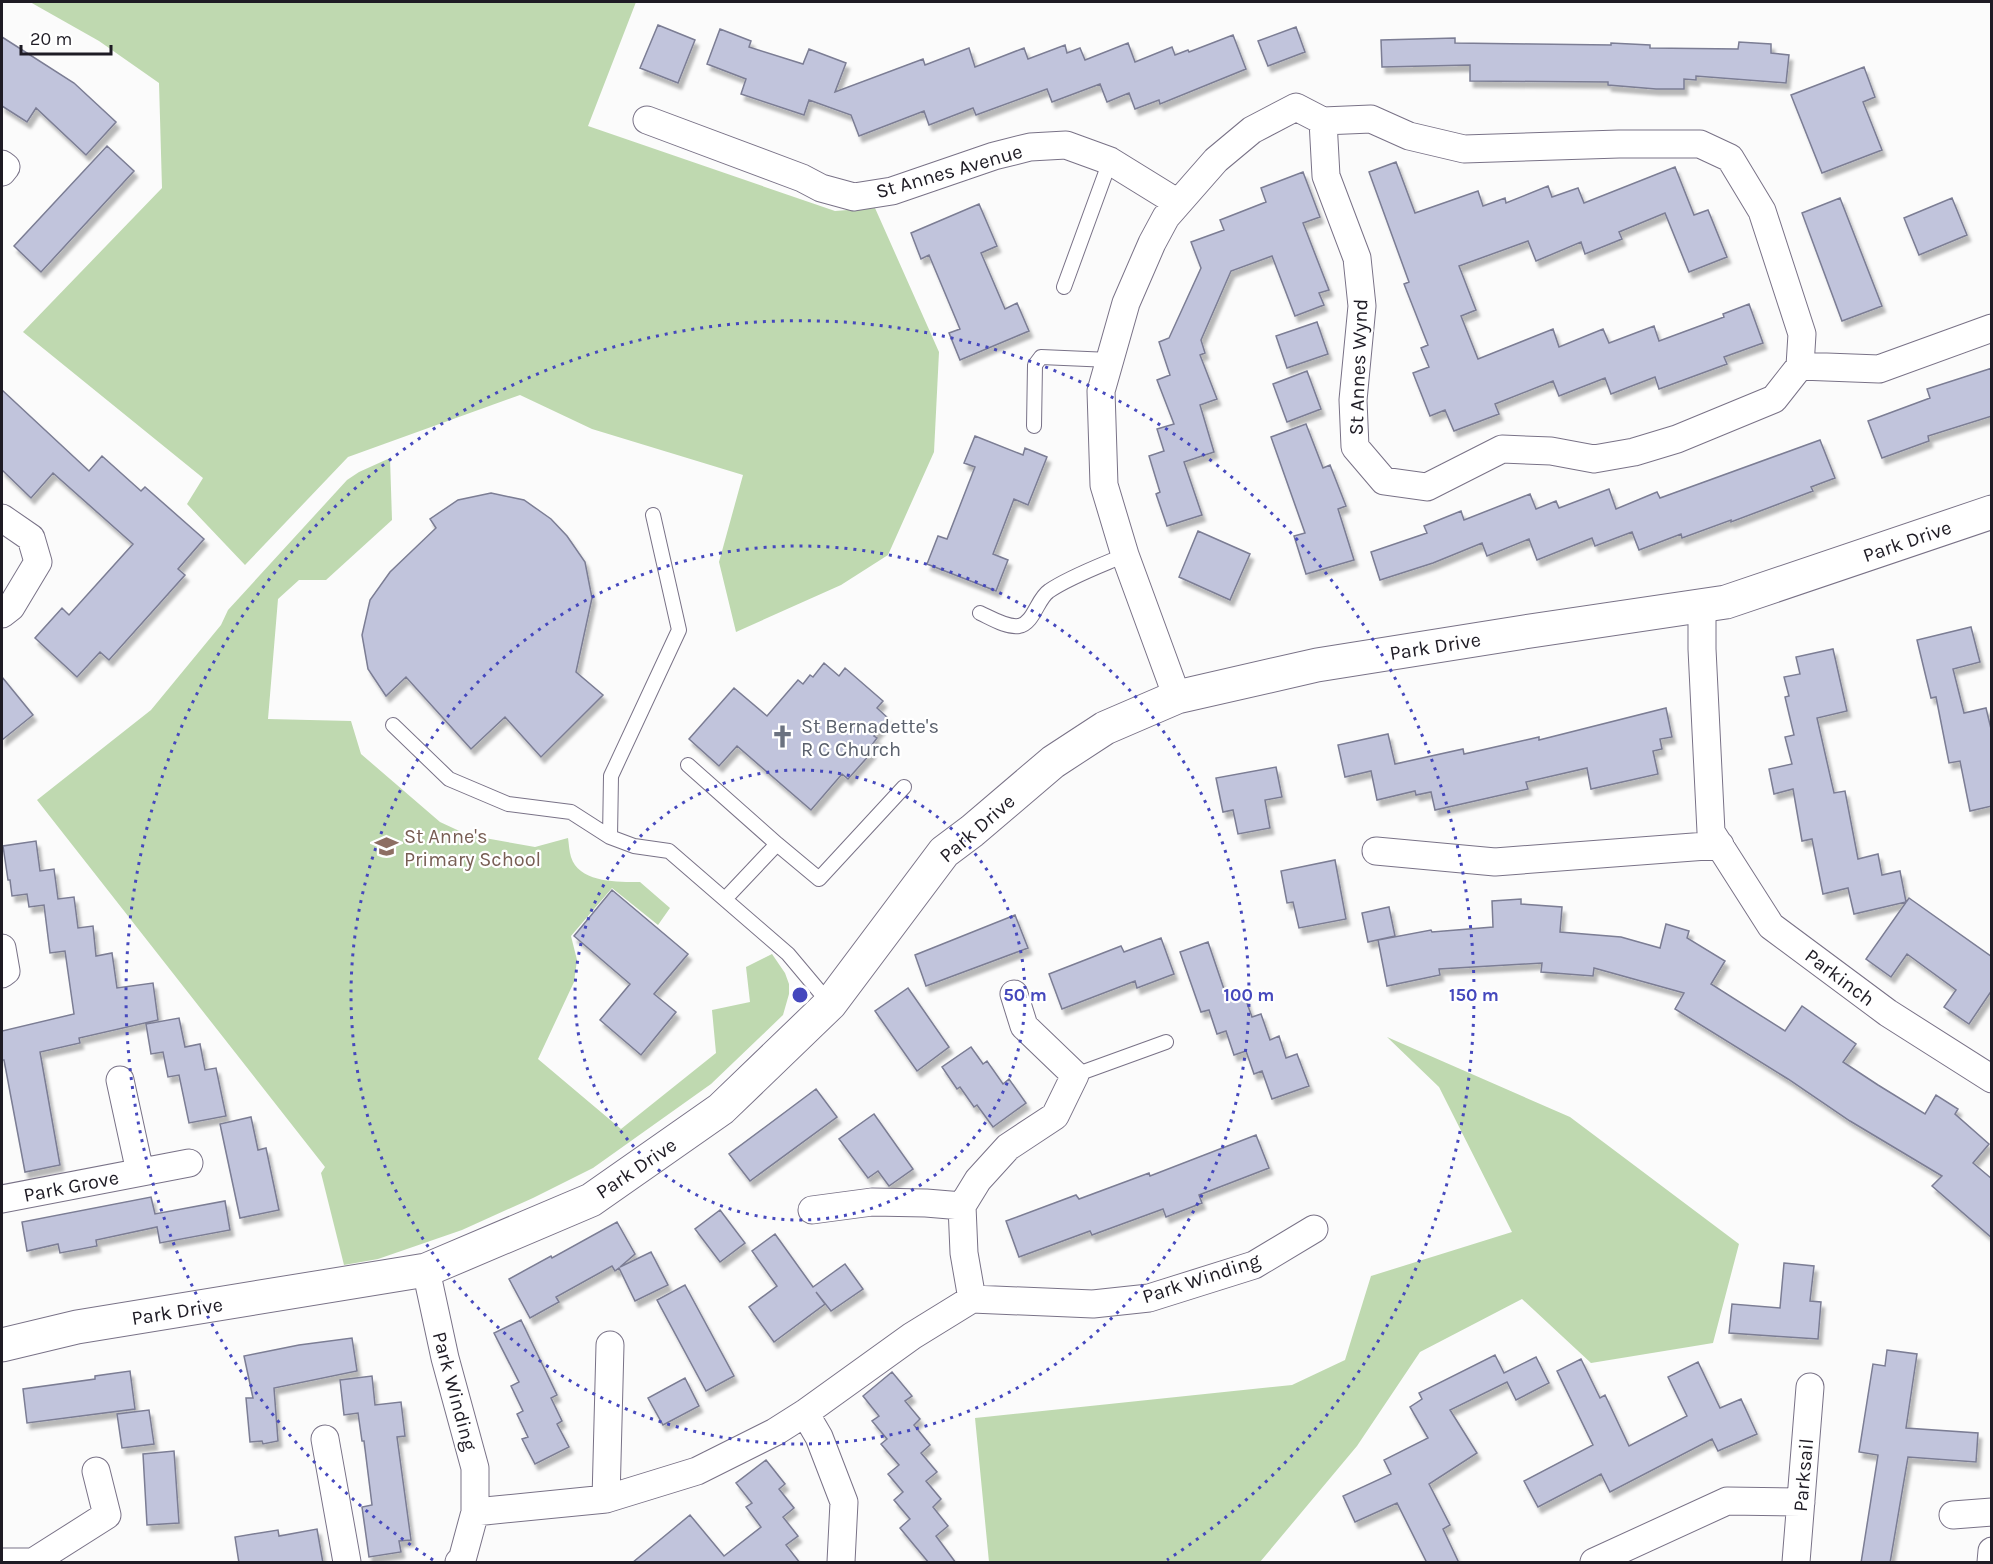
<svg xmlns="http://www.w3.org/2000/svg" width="1993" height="1564" font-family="Karla,sans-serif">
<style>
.green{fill:#bfd9b0}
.building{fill:#c1c4dc;stroke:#7b7d94;stroke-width:1.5;filter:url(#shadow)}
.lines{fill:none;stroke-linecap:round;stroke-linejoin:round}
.lane-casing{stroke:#797287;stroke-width:16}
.street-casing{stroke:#797287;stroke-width:29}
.secondary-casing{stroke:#797287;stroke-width:35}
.lane{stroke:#fff;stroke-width:14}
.street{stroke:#fff;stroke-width:27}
.secondary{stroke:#fff;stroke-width:33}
.ring{fill:none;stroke:#4548bd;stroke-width:3;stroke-dasharray:3 6}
.labels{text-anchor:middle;stroke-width:4.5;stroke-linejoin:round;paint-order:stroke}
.street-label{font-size:20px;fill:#1e1b24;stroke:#fff}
.worship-label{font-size:20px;fill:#5b616d;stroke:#fff;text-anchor:start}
.education-label{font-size:20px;fill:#785e54;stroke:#fff;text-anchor:start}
.centre{fill:#4548bd;stroke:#fff;stroke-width:3}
.ring-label{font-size:18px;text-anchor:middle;font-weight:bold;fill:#4548bd;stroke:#fff;stroke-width:4.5;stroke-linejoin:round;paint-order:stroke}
</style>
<defs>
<filter id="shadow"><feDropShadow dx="3.5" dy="6" stdDeviation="1.5" flood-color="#0004"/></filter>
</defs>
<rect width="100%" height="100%" fill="#fbfbfb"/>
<path class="green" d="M30 2H636L588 126 835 211 875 208 939 352 934 452 888 555 841 585 736 632 719 562 743 475 592 429 520 395 348 457 245 565 187 504 203 478 23 332 162 188 159 83 99 41Z
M390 458 392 520 326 580H299L278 599 268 719 351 721 361 754 440 822 468 835 535 847 568 838C569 844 569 851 571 857 579 883 618 882 640 882L670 908 658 925 612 888 571 936 577 960 574 982 538 1059 621 1129 716 1053 712 1010 750 1002 746 967 772 954 785 973 789 984V994L783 1015 711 1084 593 1168 533 1198 462 1230 378 1259 344 1265 321 1173 325 1167 37 800 151 710 221 625 228 610 347 480 359 472Z
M1387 1037 1570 1117 1739 1244 1713 1343 1591 1363 1522 1299 1420 1352 1357 1446 1260 1562H989L975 1418 1292 1385 1345 1360 1371 1276 1512 1232 1439 1087Z"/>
<path class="building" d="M658 25 695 40 678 83 640 68Z
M1296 27 1305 52 1268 66 1258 41Z
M720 29 751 41 749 47 803 64 809 49 846 63 835 92 923 59 925 65 969 48 975 67 1024 48 1028 59 1065 45 1067 53 1080 48 1085 60 1128 43 1135 62 1172 47 1175 55 1188 50 1189 52 1233 35 1246 69 1160 104 1159 100 1135 109 1129 93 1107 102 1100 84 1052 102 1047 89 976 115 973 108 929 125 924 111 859 136 851 115 809 100 804 115 741 94 746 79 707 64Z
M2 37 74 83 116 122 86 155 36 108 27 122 2 106Z
M1455 38V43L1611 45V43L1650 45V48L1738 49 1739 42 1771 44V53L1789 55 1786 83 1696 76V80L1684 79V89H1656L1608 85V82L1470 81V65L1382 67 1381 40Z
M1864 67 1875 97 1863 102 1882 150 1822 173 1791 95Z
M107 146 134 171 41 272 14 246Z
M1396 162 1415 213 1478 191 1483 206 1505 198 1506 203 1548 186 1552 197 1578 188 1584 203 1675 167 1694 215 1708 210 1727 257 1689 272 1665 213 1619 232 1622 239 1585 254 1581 242 1536 261 1528 241 1459 266 1476 310 1461 316 1478 359 1553 329 1559 347 1603 329 1609 343 1654 326 1659 341 1724 317 1723 314 1749 304 1763 343 1724 357 1727 364 1659 389 1655 377 1611 394 1605 378 1559 396 1553 381 1495 404 1499 414 1454 431 1445 410 1430 416 1413 373 1429 367 1421 348 1428 345 1404 284 1409 282 1369 172Z
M1303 172 1320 217 1303 223 1329 290 1319 293 1324 305 1295 316 1272 256 1231 271 1201 340 1205 353 1200 355 1217 399 1200 405 1214 452 1184 462 1202 515 1167 526 1156 494 1160 492 1149 456 1164 451 1157 429 1174 424 1157 380 1170 375 1159 342 1169 338 1201 268 1191 242 1224 230 1220 220 1266 202 1261 188Z
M1840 198 1882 306 1842 321 1802 213Z
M1952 198 1967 235 1919 255 1904 218Z
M979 204 997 246 981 253 1005 309 1017 303 1029 331 960 360 949 333 960 329 929 255 921 259 911 233Z
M1317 322 1328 354 1287 368 1276 336Z
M1992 368V416L1928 436 1929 441 1882 458 1868 421 1930 398 1927 389Z
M1307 371 1321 409 1287 422 1273 384Z
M2 390 89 471 102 456 141 491 145 487 204 539 178 569 185 575 109 660 100 652 77 677 35 638 62 608 69 615 133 544 53 473 31 498 2 470Z
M1306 424 1323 468 1330 465 1346 506 1338 509 1354 560 1306 574 1294 536 1305 533 1271 437Z
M975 436 1023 455 1025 448 1047 457 1028 505 1014 499 993 554 1008 560 996 591 927 564 938 536 947 539 975 467 964 463Z
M1820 440 1835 478 1811 487 1813 491 1731 522V520L1682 538 1681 534 1639 550 1632 532 1595 546 1592 538 1537 560 1529 539 1487 556 1482 543 1433 563 1380 580 1371 552 1427 533 1424 526 1461 511 1464 520 1530 494 1536 509 1556 501 1559 508 1609 489 1616 509 1657 492 1660 498Z
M491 493 524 500 551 519 567 536 585 562 592 598 576 672 603 695 541 757 505 717 471 749 406 677 386 696 368 669 362 635 370 600 390 572 436 528 430 519 458 500Z
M1198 531 1250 554 1230 600 1179 577Z
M1971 627 1980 662 1953 669 1964 713 1986 708 1992 733V806L1970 811 1960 761 1949 763 1936 697 1931 698 1917 640Z
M1833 649 1847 711 1817 718 1834 793 1845 791 1858 859 1878 854 1882 875 1900 871 1906 902 1854 914 1848 888 1823 894 1812 839 1802 841 1793 789 1774 794 1769 769 1792 764 1785 737 1794 735 1785 697 1789 696 1784 677 1800 674 1796 657Z
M824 663 839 676 845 668 883 701 877 708 889 719 874 736 877 738 869 749 872 752 848 779 842 774 811 810 737 746 719 766 689 739 734 688 767 716 798 680 803 684 810 675 813 677Z
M2 677 33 715 2 740Z
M1666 708 1672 737 1660 739 1662 749 1653 751 1658 774 1591 789 1587 768 1526 782 1528 789 1435 810 1431 792 1416 795 1415 791 1377 800 1371 771 1345 777 1338 745 1388 734 1395 764 1463 749 1464 754 1539 737V740Z
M1276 767 1282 797 1265 800 1270 828 1238 834 1233 810 1223 812 1216 778Z
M36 841 40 871 54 869 58 899 74 897 78 928 93 926 96 956 112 953 117 988 153 983 158 1020 79 1038 80 1043 40 1052 60 1165 25 1172 4 1060H2V1031L74 1014 65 951 50 953 44 905 29 907 27 894 12 896 10 880H8L3 846Z
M1335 860 1346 919 1299 928 1293 902 1287 903 1281 871Z
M612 890 688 954 654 994 676 1012 641 1055 600 1020 630 984 574 936Z
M1909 898 1992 957V990L1969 1024 1944 1007 1956 990 1907 954 1891 977 1866 959Z
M1521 899V904L1562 907 1560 932 1621 937 1660 948 1666 924 1689 931 1687 938 1725 961 1711 984 1785 1031 1802 1006 1856 1044 1843 1062 1878 1085 1925 1114 1936 1095 1958 1109 1955 1114 1989 1144 1973 1163 1992 1179V1238L1932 1186 1942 1176 1850 1121 1788 1079 1675 1009 1684 993 1594 968 1593 976 1541 972 1542 963 1439 969 1440 975 1387 986 1378 940 1431 930 1432 932 1493 927 1492 901Z
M1389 907 1395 936 1368 942 1362 913Z
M1015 915 1028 948 926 986 915 955Z
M1161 938 1174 974 1137 988 1135 981 1062 1009 1049 974 1121 946 1124 952Z
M1208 942 1227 998 1243 992 1252 1017 1261 1014 1270 1040 1279 1036 1286 1058 1297 1054 1309 1086 1272 1099 1262 1071 1254 1074 1246 1051 1234 1055 1226 1031 1217 1034 1209 1010 1201 1012 1180 952Z
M908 988 949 1047 917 1071 875 1011Z
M179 1018 185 1047 200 1044 205 1070 216 1068 226 1116 189 1123 179 1075 168 1077 163 1052 151 1054 146 1024Z
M971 1047 983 1064 987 1061 1003 1084 1009 1079 1026 1103 993 1127 977 1105 974 1107 960 1087 957 1089 942 1067Z
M816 1089 837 1117 750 1181 729 1154Z
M874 1114 913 1169 889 1186 878 1171 868 1178 839 1139Z
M251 1117 258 1150 266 1148 279 1210 240 1218 220 1124Z
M1256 1135 1269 1168 1199 1195 1202 1203 1166 1217 1163 1209 1092 1235 1090 1231 1019 1257 1006 1221 1076 1195 1079 1199 1149 1173 1150 1176Z
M151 1197 155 1214 225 1201 230 1230 160 1243 157 1227 96 1240 97 1246 60 1253 58 1244 27 1251 22 1222Z
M720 1210 745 1243 720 1262 695 1229Z
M617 1222 635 1254 620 1267 651 1252 668 1285 635 1301 619 1268 615 1271 612 1266 556 1297 559 1302 530 1318 509 1279 551 1256 552 1258Z
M775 1234 813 1287 845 1264 863 1289 831 1311 816 1292 825 1304 774 1342 749 1307 777 1286 752 1251Z
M1784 1263 1814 1266 1810 1301 1821 1302 1818 1339 1729 1333 1732 1304 1780 1308Z
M685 1285 734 1376 706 1391 657 1300Z
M521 1320 557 1395 551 1398 562 1421 557 1424 569 1447 535 1464 522 1439 528 1437 517 1414 523 1411 511 1386 519 1382 494 1333Z
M352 1338 357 1371 274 1388 278 1441 263 1444 262 1441 250 1442 246 1398H253L244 1356 299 1345Z
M1887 1350 1917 1354 1906 1428 1978 1433 1976 1462 1908 1457 1890 1563H1861L1878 1455 1859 1452 1873 1364 1885 1366Z
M1495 1355 1504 1373 1536 1357 1549 1383 1516 1400 1507 1382 1450 1410 1477 1453 1429 1484 1450 1525 1443 1529 1459 1563H1427L1397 1503 1355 1522 1343 1496 1391 1474 1384 1460 1428 1438 1410 1407 1422 1399 1419 1393Z
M1581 1359 1600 1398 1605 1395 1629 1446 1687 1416 1668 1377 1698 1362 1720 1408 1741 1399 1757 1434 1718 1451 1712 1439 1610 1492 1601 1474 1538 1507 1524 1481 1593 1445 1557 1371Z
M130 1371 135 1409 27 1423 23 1389 95 1379V1376Z
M892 1372 912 1396 905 1401 920 1419 914 1425 930 1445 921 1453 937 1472 926 1481 941 1499 933 1507 948 1526 936 1536 956 1563H929L900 1528 910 1519 894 1500 903 1492 888 1474 899 1465 881 1444 887 1439 872 1421 879 1416 863 1396Z
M372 1376 375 1405 401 1402 405 1436 397 1437 411 1540 399 1541 401 1552 369 1557 362 1507 372 1505 364 1441H362L358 1413 344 1415 340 1380Z
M685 1378 699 1406 663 1425 648 1398Z
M149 1410 154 1444 122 1448 117 1414Z
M174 1451 179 1523 147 1525 143 1454Z
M766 1460 785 1484 779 1489 794 1508 783 1517 798 1536 786 1545 800 1563H632L690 1515 724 1556 761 1527 746 1507 752 1503 736 1483Z
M317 1529 323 1563H239L235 1537 278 1530 279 1536Z"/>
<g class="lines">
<defs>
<path id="lane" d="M1064 287 1110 161
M1034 426 1035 365 1041 357 1110 360
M980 613C991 618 1007 628 1019 626 1034 623 1037 599 1049 591 1069 577 1102 565 1125 555
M393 725 449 779 508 804 571 812 610 837 634 846 669 851 788 954 830 1004
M688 765 777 844 725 899
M610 837 611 776 679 630 653 515
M777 844 819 879 904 787
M1075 1075 1166 1042"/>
<path id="street" d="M647 120 802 178 821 188 854 197 892 191 994 156 1030 147 1066 145 1110 161 1178 203
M2 164 6 167 2 172
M1800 366 1879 369 1992 328
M2 518 31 538 38 562 11 607 2 614
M1702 606V649L1711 832 1771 926 1888 1013 1992 1079
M1177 697 1125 555 1104 485 1101 391 1126 303 1152 243 1166 217 1216 160 1252 130 1296 107 1323 121 1371 119 1409 136 1464 149 1619 144H1700L1730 158 1762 211 1802 334 1800 366 1774 399 1677 439 1634 452 1594 459 1551 451 1502 449 1427 487 1384 481 1355 447 1353 400 1362 306 1357 258 1326 176 1323 121
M1376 851 1495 862 1720 845
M2 948 6 971 2 974
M120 1080 140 1172
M2 1199 189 1163
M812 1210 872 1202 926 1203 962 1206
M426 1270 445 1358 475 1468V1512L462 1560 459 1562
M972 1299 1093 1304 1149 1298 1254 1265 1314 1229
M805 1413 819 1437 844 1502 841 1562
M325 1439 347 1562
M606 1499 610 1345
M475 1512 606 1499 697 1471 775 1432 805 1413 912 1336 972 1299 964 1253 962 1206 978 1180 1008 1147 1055 1116 1075 1075 1024 1026 1014 994
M1953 1515 1992 1512
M2 1562H33
M33 1562 107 1515 96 1471
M1594 1562 1727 1501 1801 1502
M1796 1562 1810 1387
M1991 1562 1992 1551"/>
<path id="secondary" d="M2 1345 77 1327 426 1270 591 1200 721 1109 830 1004 944 852 972 831 1053 762 1105 728 1177 697 1317 665 1524 632 1726 602 1992 512"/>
</defs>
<use href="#lane" class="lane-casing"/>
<use href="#street" class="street-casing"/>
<use href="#secondary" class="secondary-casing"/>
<use href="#lane" class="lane"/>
<use href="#street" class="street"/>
<use href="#secondary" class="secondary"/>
</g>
<g class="ring">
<circle cx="800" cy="995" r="225"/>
<circle cx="800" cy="995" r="449"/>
<path d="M433 1560A674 674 0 1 1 1167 1560"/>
</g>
<defs>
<symbol id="church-bare" viewBox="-9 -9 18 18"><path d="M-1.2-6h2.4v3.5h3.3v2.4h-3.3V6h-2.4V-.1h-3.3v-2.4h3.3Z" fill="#6b7280" stroke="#fff" stroke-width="2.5" paint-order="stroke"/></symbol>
<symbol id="school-bare" viewBox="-9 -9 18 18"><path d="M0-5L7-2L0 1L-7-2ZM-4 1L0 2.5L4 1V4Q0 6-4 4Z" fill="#8d6e63" stroke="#fff" stroke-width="2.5" paint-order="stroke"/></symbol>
</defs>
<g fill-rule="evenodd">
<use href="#church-bare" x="766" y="720" width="33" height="33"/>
<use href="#school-bare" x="370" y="830" width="33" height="33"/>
</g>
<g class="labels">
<g class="street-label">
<text transform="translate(949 171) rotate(-16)" y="7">St Annes Avenue</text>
<text transform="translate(1358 367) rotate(-88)" y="7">St Annes Wynd</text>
<text transform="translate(1907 541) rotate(-19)" y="7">Park Drive</text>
<text transform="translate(1435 646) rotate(-9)" y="7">Park Drive</text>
<text transform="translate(977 828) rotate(-41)" y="7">Park Drive</text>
<text transform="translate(1840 977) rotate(37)" y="7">Parkinch</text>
<text transform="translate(636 1168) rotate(-34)" y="7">Park Drive</text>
<text transform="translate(71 1186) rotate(-11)" y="7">Park Grove</text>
<text transform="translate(1201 1278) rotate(-18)" y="7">Park Winding</text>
<text transform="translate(177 1311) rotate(-9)" y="7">Park Drive</text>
<text transform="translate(455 1391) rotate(75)" y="7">Park Winding</text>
<text transform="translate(1803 1475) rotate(-85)" y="7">Parksail</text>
</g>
<g class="worship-label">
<text x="801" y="733">St Bernadette's<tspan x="801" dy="23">R C Church</tspan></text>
</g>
<g class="education-label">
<text x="404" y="843">St Anne's<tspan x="404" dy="23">Primary School</tspan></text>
</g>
</g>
<circle cx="800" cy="995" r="9" class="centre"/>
<g class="ring-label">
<text x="1025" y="1001">50 m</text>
<text x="1249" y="1001">100 m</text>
<text x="1474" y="1001">150 m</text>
</g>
<rect width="1993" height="1564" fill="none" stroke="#1e1b24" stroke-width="6"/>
<path d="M21 45v9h90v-9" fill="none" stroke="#1e1b24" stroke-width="3"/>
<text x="30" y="45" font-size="18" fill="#1e1b24" stroke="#ffffff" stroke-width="4.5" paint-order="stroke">20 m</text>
</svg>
